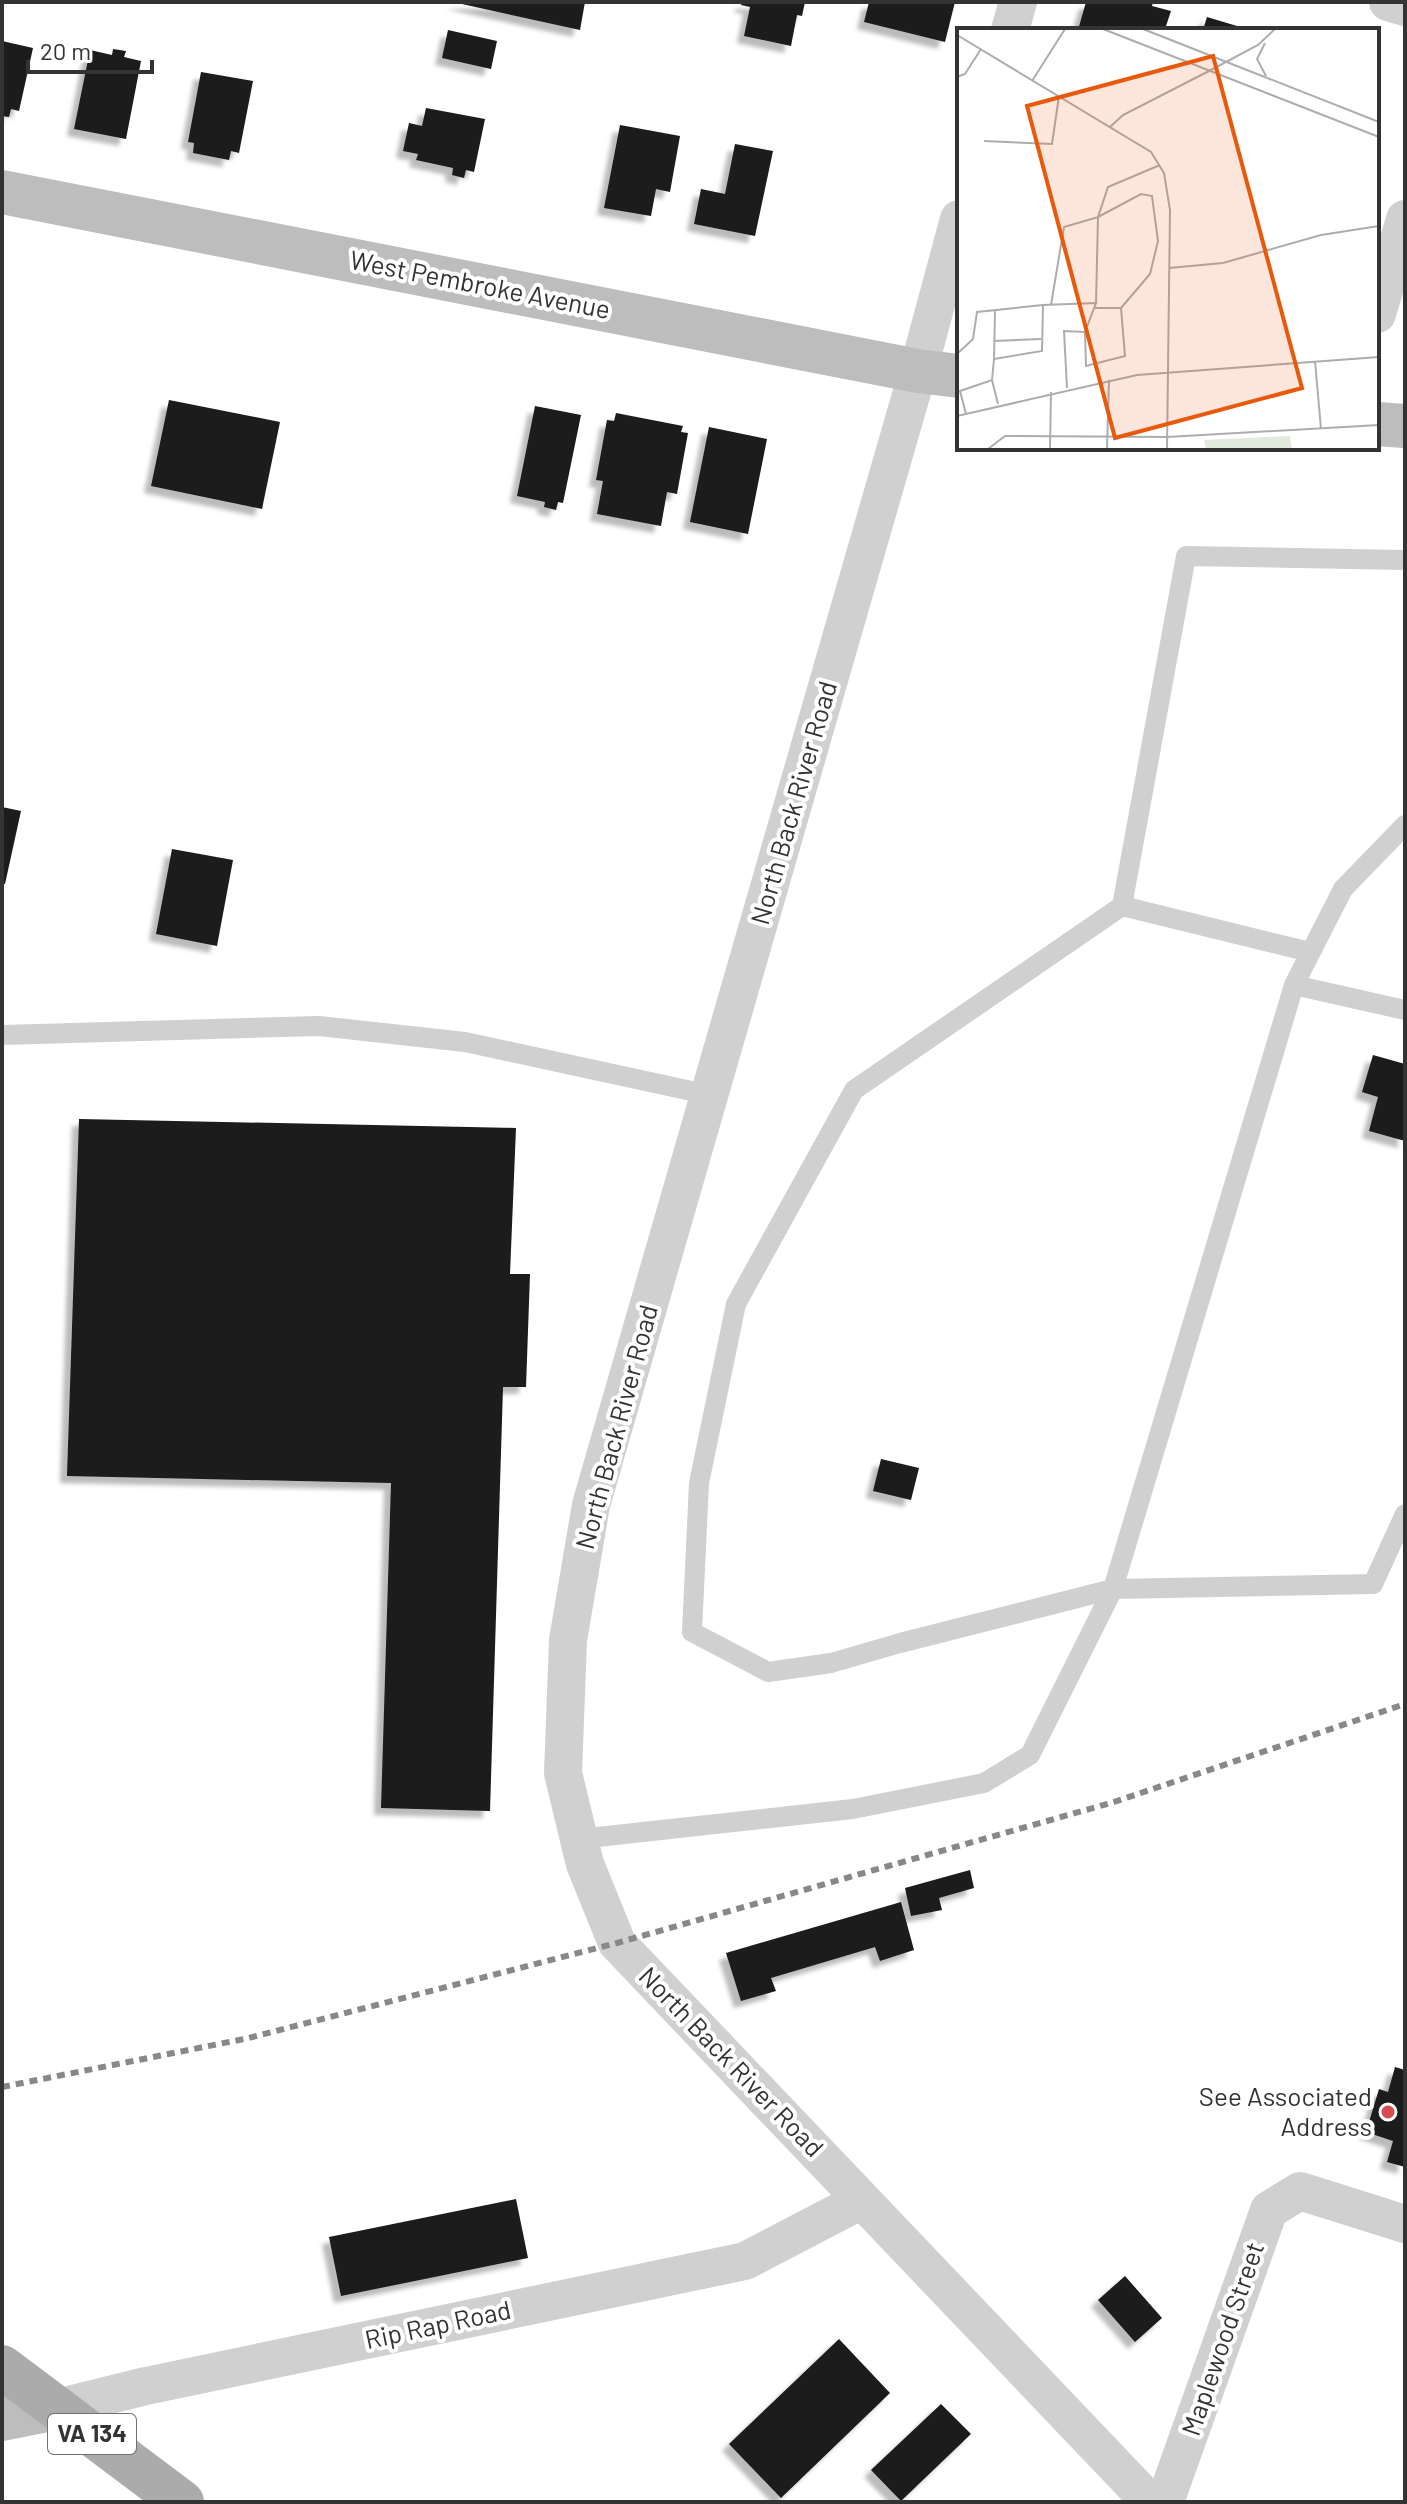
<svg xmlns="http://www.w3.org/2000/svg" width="1407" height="2504" font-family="Barlow,sans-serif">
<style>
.building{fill:#1a1a1a;filter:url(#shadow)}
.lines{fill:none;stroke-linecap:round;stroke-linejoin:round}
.lane{stroke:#d0d0d0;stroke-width:20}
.street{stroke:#d0d0d0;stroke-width:38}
.secondary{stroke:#bdbdbd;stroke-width:44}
.primary{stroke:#ababab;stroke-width:44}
.rail{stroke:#888;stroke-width:6;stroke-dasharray:8 6;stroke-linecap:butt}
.poi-dot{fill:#d54a4e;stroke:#fff;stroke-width:3}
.labels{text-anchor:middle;stroke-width:8;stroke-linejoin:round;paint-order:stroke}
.shield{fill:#fff;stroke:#707070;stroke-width:2}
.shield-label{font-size:24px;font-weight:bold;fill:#333}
.street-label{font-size:26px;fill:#333;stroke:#fff}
.poi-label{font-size:26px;fill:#333;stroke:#fff;text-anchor:end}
.inset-road{fill:none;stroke:#adadad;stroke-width:2}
.view{fill:#e8590c;fill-opacity:0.15;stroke:#e8590c;stroke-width:4}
.inset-edge{fill:none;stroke:#333;stroke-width:4}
</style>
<defs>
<filter id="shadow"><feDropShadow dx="-7" dy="7" stdDeviation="2" flood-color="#0004"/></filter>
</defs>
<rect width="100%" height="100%" fill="#fff"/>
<path class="building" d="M453 2H585L580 30Z
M742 2H805L802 16 797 15 791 46 744 36 750 7 741 5Z
M869 2H955L945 42 864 22Z
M1086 2H1153L1152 6 1171 11 1166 26 1177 30H1078Z
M1207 17 1247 29V30H1203Z
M448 30 497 41 491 69 442 58Z
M2 41 33 48 19 111 11 109 9 117 2 116Z
M113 49 126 51 124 57 141 61 126 139 74 129 90 50 112 55Z
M201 72 253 81 239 153 231 151 229 160 193 153 194 143 188 142Z
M426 108 485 119 474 172 466 170 464 178 452 175 453 168 416 160 418 154 403 151 409 123 422 126Z
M620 125 680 136 670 192 656 189 651 216 604 208Z
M735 144 773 151 755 236 694 224 701 189 725 194Z
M169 400 280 422 262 509 151 486Z
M535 406 581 415 563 503 558 502 556 510 544 507 545 502 517 496Z
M616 413 683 426 681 432 688 433 677 494 667 492 661 526 597 514 603 481 596 480 607 420 614 421Z
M709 427 767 439 748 534 690 522Z
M2 807 21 811 5 884 2 883Z
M172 849 233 860 217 946 156 934Z
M1373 1055 1405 1064V1141L1369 1131 1378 1097 1362 1092Z
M79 1119 516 1128 510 1274H530L526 1387H503L490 1811 381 1808 391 1483 67 1476Z
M881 1459 919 1468 911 1500 873 1491Z
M970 1870 974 1888 939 1898 942 1910 911 1916 905 1888Z
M901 1902 914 1950 880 1961 875 1947 771 1978 776 1991 741 2001 726 1953Z
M1395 2067 1405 2070V2167L1387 2162 1393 2141 1366 2132 1379 2089 1388 2092Z
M516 2199 528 2258 341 2296 329 2237Z
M1125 2276 1162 2318 1135 2342 1098 2300Z
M839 2339 890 2393 781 2498 729 2444Z
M941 2404 971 2434 901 2501 871 2470Z"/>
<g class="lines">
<path class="lane" d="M1405 825 1343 889 1294 985 1405 1010
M1310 952 1122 906 1186 556 1405 560
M1294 985 1113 1589 1373 1584 1405 1514
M2 1035 319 1026 465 1042 710 1095
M1113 1589 900 1643 831 1663 768 1672 692 1632 699 1483 736 1304 854 1090 1122 906
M579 1839 853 1809 984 1783 1030 1755 1113 1589"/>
<path class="street" d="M1388 2 1405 7
M1010 30 1018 2
M959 219 918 371 591 1505 568 1640 563 1773 585 1864 617 1943 1150 2502
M1377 314 1405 219
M57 2408 146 2386 745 2261 862 2200
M1165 2502 1269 2210 1300 2191 1405 2224"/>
<path class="secondary" d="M2 192 918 371 959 376
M1377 424 1405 426
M2 2419 57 2408"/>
<path class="primary" d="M2 2367 182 2502"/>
<path class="rail" d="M2 2087 249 2038 617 1943 1114 1802 1405 1704"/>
</g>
<circle class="poi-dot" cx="1388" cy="2112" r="8"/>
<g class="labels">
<rect class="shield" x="48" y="2414" width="88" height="40" rx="6"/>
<g class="shield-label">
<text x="92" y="2442">VA 134</text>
</g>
<g class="street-label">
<text transform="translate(480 285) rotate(11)" y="9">West Pembroke Avenue</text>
<text transform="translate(794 803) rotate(-74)" y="9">North Back River Road</text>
<text transform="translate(617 1427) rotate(-75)" y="9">North Back River Road</text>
<text transform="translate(731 2062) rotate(46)" y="9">North Back River Road</text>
<text transform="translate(438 2325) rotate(-12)" y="9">Rip Rap Road</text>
<text transform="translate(1223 2339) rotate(-71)" y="9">Maplewood Street</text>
</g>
<g class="poi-label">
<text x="1372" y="2106">See Associated<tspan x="1372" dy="30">Address</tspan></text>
</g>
</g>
<g transform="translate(957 28)">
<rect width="422" height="422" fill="#fff"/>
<path d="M333 408 335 421H249L247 412Z" fill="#e2e9dd"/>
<path class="inset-road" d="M146 1 422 109M186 1 422 94M0 7 194 124 207 145 213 182 210 421M308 15 300 31 309 48M252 43 301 17 318 1M0 49 8 46 24 21M75 53 108 1M153 99 166 87 252 43M27 113 95 116 102 68M141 189 184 166 195 168 201 213 193 246 164 280M141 189 151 159 203 137M212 240 266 235 364 207 422 198M94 277 107 199 141 189 139 275M128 304 129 338 168 328 164 280H137M37 313 84 311M0 326 16 311 20 284 86 277M37 331 38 282M358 333 364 401M35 352 37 331 85 323 86 277 139 275 128 304 107 303 110 360M9 386 3 363 35 352 41 376M0 388 180 347 422 329M31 421 48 408 210 409 422 397M93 421 94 364M150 421 152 352"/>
<path class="view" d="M256 28 345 360 158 410 70 78Z"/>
<rect width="422" height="422" class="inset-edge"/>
</g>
<rect width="1407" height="2504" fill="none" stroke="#333333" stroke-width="8"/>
<path d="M28 60v12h124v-12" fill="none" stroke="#333333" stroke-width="4"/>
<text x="40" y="60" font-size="24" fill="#333333" stroke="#ffffff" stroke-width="6" paint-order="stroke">20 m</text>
</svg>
